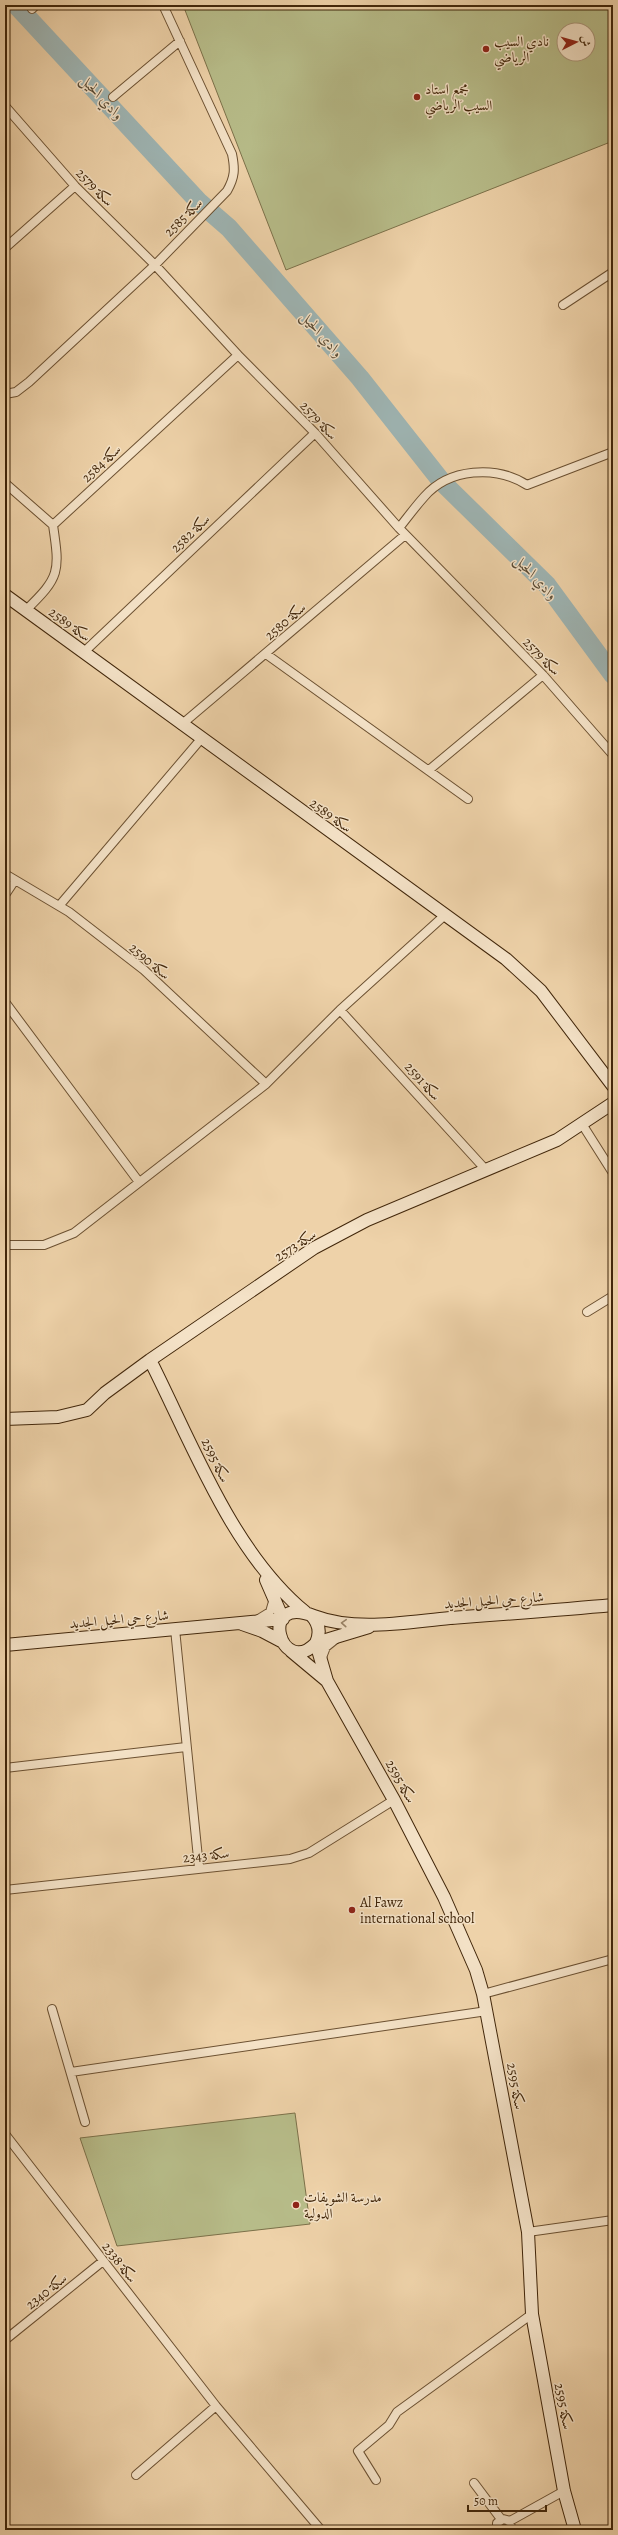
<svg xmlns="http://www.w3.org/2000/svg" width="618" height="2535" font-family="Alegreya,Amiri,serif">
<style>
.green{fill:#b7bc89;stroke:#7c714a;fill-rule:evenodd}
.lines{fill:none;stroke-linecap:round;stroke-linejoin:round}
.river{stroke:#9eb5b4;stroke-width:19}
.street-casing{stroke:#6c5132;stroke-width:10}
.secondary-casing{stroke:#41260a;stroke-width:14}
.street{stroke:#f4e2c7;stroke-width:8}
.secondary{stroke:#f4e2c7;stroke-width:12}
.oneway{stroke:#9a8468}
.poi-dot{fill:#8f2418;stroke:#f4e2c7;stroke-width:1.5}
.labels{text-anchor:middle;stroke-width:3;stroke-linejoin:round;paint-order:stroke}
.poi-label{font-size:14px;fill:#41260a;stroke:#f4e2c7;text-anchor:start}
.street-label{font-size:14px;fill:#41260a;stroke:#f4e2c7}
.water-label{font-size:15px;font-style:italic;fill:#584a34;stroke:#f4e2c7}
</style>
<rect width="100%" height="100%" fill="#eed2a9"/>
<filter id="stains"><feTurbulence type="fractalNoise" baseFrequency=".005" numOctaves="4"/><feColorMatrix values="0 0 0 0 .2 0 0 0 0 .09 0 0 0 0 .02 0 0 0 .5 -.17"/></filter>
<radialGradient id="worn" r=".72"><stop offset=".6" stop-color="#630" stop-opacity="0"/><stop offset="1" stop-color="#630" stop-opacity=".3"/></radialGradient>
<path class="green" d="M183 5H613V141L286 270ZM564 30H588V54H564Z
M295 2113 310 2224 117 2246 80 2138Z"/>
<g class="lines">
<path class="river" d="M16 5 199 202 229 228 360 378 442 482 547 585 613 675"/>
<defs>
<path id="street" d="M32 9 36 5
M113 97 180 41
M5 106 75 186 155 265 238 355 315 433 399 528 543 675 613 755
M5 248 75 186
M563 305 613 272
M5 394 16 392 29 382 155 265 227 191C235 177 235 169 232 154L163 5
M5 483 53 525
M399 528C407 518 415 507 424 497 449 468 496 465 527 485L613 452
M26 610C60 577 60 572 53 525L238 355
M84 652 315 433
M266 654 468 799
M181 725 405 535
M429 770 543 675
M5 874 69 912 144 970 266 1084
M5 895 15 880
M59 906 201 739
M5 1002 139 1182
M340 1010 486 1170
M582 1124 613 1173
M5 1245H44L74 1233 266 1084 340 1010 445 915
M587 1312 613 1296
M257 1620 270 1612 274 1598
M175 1629 199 1868
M321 1660 326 1647 336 1639
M5 1768 186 1747
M5 1890 290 1859 309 1853 394 1800
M483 1994 613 1959
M52 2009 85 2122
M71 2072 487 2011
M5 2134 216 2406 321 2530
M528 2232 613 2220
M5 2340 103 2261
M136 2475 216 2406
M376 2480 358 2451 389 2425 397 2412 532 2314
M474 2483 501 2519
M510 2521 564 2491
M497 2530V2523L503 2519 510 2521 511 2530"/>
<path id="secondary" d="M5 595 506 959 541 991 613 1086
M150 1360C192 1443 232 1552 305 1612
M5 1419 58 1417 87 1410 105 1393 150 1360 314 1248 367 1220 557 1140 613 1103
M266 1580 283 1619
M311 1615C319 1623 321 1632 316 1643 281 1680 256 1593 314 1616 356 1632 406 1622 450 1618 504 1614 559 1610 613 1605
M242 1624 262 1631 281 1641
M316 1643 327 1681 394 1800 444 1897 476 1970 483 1994 528 2232 532 2314 564 2491 575 2530
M316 1643 369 1627
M5 1645 283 1619
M291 1651 327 1681"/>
</defs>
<use href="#street" class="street-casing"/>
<use href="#secondary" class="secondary-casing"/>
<use href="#street" class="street"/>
<use href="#secondary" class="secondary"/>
</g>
<defs><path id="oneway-chevron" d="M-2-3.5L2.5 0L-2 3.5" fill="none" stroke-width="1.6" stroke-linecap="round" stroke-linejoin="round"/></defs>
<use class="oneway" href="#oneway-chevron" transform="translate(344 1623) rotate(-176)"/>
<g class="poi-dot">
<circle cx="486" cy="49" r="4"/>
<circle cx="417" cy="97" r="4"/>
<circle cx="352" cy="1910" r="4"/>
<circle cx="296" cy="2205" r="4"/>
</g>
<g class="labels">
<g class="poi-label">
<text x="494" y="46">نادي السيب<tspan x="494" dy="16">الرياضي</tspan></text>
<text x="425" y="94">مجمع استاد<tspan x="425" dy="16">السيب الرياضي</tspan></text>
<text x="360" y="1907">Al Fawz<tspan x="360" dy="16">international school</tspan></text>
<text x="304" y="2202">مدرسة الشويفات<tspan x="304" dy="16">الدولية</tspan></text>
</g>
<g class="street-label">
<text transform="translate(95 187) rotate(46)" y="5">سكة 2579</text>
<text transform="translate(183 217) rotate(-45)" y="5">سكة 2585</text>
<text transform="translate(319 420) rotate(47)" y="5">سكة 2579</text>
<text transform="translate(101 463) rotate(-43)" y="5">سكة 2584</text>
<text transform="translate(190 533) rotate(-44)" y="5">سكة 2582</text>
<text transform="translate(285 621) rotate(-41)" y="5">سكة 2580</text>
<text transform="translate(70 624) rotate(36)" y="5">سكة 2589</text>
<text transform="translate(542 656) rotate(46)" y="5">سكة 2579</text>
<text transform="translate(331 815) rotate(36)" y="5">سكة 2589</text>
<text transform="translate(150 961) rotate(40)" y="5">سكة 2590</text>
<text transform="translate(423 1081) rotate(48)" y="5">سكة 2591</text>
<text transform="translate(295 1245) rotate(-33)" y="5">سكة 2573</text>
<text transform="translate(216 1460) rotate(64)" y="5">سكة 2595</text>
<text transform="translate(494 1600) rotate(-4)" y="5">شارع حي الحيل الجديد</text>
<text transform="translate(119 1619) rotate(-5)" y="5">شارع حي الحيل الجديد</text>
<text transform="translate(401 1781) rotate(61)" y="5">سكة 2595</text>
<text transform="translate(206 1855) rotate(-6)" y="5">سكة 2343</text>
<text transform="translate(516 2086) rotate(80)" y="5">سكة 2595</text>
<text transform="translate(120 2262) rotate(52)" y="5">سكة 2338</text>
<text transform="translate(46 2291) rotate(-39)" y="5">سكة 2340</text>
<text transform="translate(564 2406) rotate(79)" y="5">سكة 2595</text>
</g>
<g class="water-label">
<text transform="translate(102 97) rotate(47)" y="5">وادي الحيل</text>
<text transform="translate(322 334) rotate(49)" y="5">وادي الحيل</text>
<text transform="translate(536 577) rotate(47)" y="5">وادي الحيل</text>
</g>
</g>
<rect width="618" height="2535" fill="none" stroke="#eed2a9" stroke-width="20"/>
<rect x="6" y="6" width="606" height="2523" fill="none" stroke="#41260a" stroke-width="2"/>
<rect x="10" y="10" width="598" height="2515" fill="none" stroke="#41260a"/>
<g transform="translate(576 42) rotate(84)"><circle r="19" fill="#f4e2c7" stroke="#ac977b"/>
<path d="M0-3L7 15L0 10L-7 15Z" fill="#8f2418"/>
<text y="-6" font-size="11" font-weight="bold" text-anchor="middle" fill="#41260a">ش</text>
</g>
<path d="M468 2505v6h78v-6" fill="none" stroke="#41260a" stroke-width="2"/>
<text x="474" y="2505" font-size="12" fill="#41260a" stroke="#f4e2c7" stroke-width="3" paint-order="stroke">50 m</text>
<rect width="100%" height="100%" filter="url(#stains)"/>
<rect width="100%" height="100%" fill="url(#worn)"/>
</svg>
